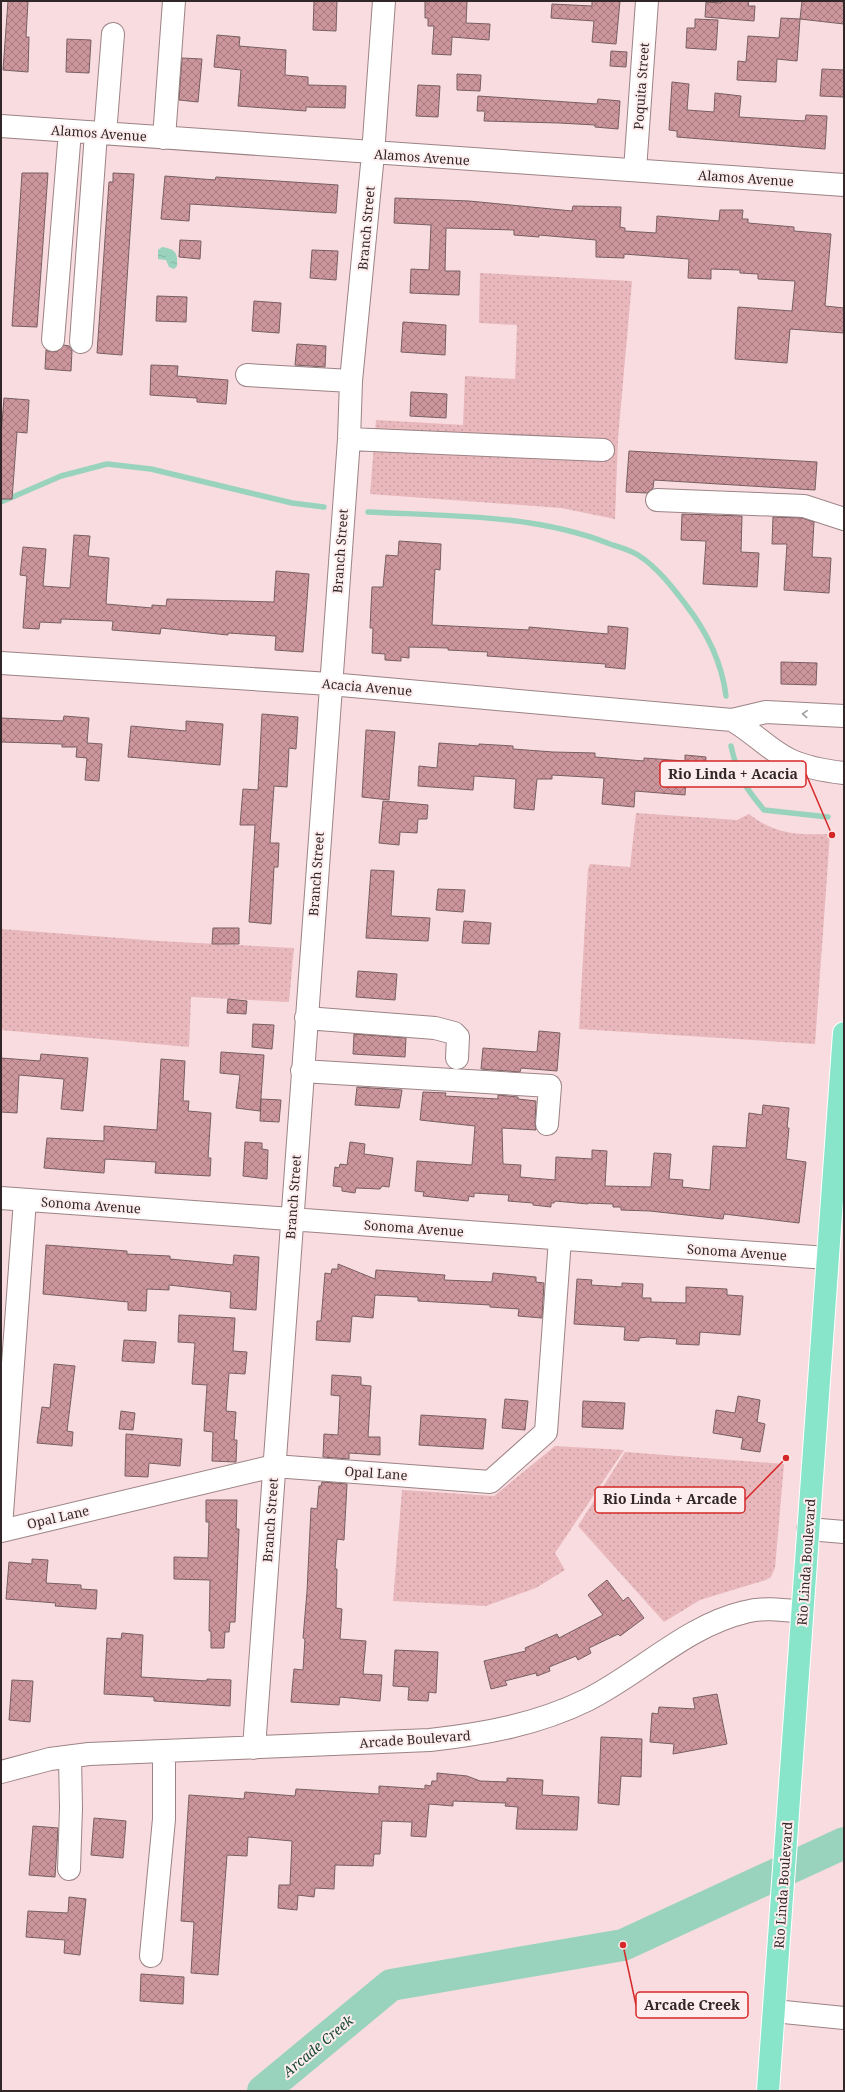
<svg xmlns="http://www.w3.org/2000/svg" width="845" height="2092" font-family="'Noto Serif',serif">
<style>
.grass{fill:url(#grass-dots)}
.water{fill:url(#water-ripples)}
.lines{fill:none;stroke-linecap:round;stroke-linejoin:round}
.stream{stroke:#9ad3bd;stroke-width:5.5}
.river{stroke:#9ad3bd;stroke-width:32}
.building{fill:url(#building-cross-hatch);stroke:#775f61}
.minor-casing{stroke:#9c8385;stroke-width:24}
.major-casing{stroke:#fff;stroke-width:24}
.minor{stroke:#fff;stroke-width:22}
.major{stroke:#88e5ca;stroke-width:22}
.oneway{stroke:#a29e9e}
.labels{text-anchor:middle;stroke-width:4;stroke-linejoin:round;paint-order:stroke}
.street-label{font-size:13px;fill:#312728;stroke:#feedee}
.water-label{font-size:14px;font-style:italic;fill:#184838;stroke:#feedee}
.leader{fill:none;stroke:#d62828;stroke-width:1.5}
.callout-dot{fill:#d62828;stroke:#feedee;stroke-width:1.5}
.callout{fill:#feedee;stroke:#d62828;stroke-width:1.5}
.callout-label{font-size:14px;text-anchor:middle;font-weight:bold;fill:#312728}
</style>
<defs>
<pattern id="grass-dots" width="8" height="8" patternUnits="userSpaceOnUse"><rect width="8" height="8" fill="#e8b8bc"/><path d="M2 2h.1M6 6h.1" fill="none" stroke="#c79ea2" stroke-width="1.8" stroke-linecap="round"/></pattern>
<pattern id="water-ripples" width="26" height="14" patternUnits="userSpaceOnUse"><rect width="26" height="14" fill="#9ad3bd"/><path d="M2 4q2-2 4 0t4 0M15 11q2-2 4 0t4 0" fill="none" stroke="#85b5a2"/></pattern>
<pattern id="building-cross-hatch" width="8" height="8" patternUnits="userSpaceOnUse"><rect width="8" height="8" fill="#cd969c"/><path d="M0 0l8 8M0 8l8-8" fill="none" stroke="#a77a7f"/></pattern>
</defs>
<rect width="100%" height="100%" fill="#f8dcdf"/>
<path class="grass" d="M480 273 632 281 618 438 615 519 561 508 370 494 376 420 463 425 465 376 515 379 517 325 479 323Z
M636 813 737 820 749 814C776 835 797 835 830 834L815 1044 579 1029 588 869 590 864 630 867Z
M1 929 159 941 294 948 289 1002 191 997 189 1047 1 1030Z
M555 1446 624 1450 555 1553 565 1570 536 1588 486 1606 393 1601 402 1490 494 1496Z
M625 1452 784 1464 775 1568 771 1577 766 1580 700 1600 664 1622 578 1526Z"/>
<path class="water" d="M162 247C175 249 178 252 177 266L174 269 169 267 166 260 158 259V250Z"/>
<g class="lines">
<path class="stream" d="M1 502 61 476 107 464 151 469 292 503 324 507
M368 512C448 516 534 514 610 544 619 547 630 550 638 555 657 567 673 588 686 605 706 631 722 663 726 696
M731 746C738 777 744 786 764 810L828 817"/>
<path class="river" d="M263 2091 391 1985 623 1945 844 1843"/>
</g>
<path class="building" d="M8 1H28L26 37H29L28 72 3 70Z
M314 1H337L336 31 313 30Z
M425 1H467L466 23 490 24 489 40 452 37 451 55 432 54 434 26H428V18H425Z
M592 1H620L616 44 592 42 594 21 551 18 552 4 592 6Z
M721 1H749L748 6H755L754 21 705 17 706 2 721 3Z
M802 1H844V24L800 19Z
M781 18 800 19 797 61 777 59 776 82 737 80 738 61 746 62 748 36 779 38Z
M695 19 718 20 716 50 686 48 687 28H695Z
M217 35 240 37 239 46 286 50 285 75 308 77V85L346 86 345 108 306 107V111L238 106 241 70 214 67Z
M67 39 91 40 89 73 66 72Z
M611 51 627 52 626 67 610 66Z
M182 58 202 59 198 102 179 100Z
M822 69 844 70V97L820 96Z
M457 74 481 75 480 91 457 90Z
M672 82 689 84 687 110 714 112 715 93 741 96 739 117 805 121 806 115 827 116 825 149 677 137V131L669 130Z
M418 85 440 86 438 117 416 116Z
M478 96 597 104 598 99 620 101 618 129 595 127V125L559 123 484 121 485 111H477Z
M22 173H48L37 327 12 326Z
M113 173 134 174 122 355 97 353 109 182H113Z
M165 176 215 180 216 177 338 185 336 213 190 204 189 221 161 219Z
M395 198 469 201 572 211 573 206 621 207 620 227 625 228V231L656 233 657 216 719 221 720 210H743L742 219H748V223L794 227V231L831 234 825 306 844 308V333L790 329 787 363 735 359 738 307 792 311 795 281 758 279V274L740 273V270L711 269V279L688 278 689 259 624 254V258L596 257V240L539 235V237L514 235V230L446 228 445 271H460L459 295 410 293 411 269 429 270 431 225 394 223Z
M180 240 201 241 200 259 179 257Z
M312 250 338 251 336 280 310 278Z
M157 296 187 297 186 322 156 321Z
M254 301 281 303 279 333 252 331Z
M403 322 446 325 445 355 401 352Z
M297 344 326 346 325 367 295 365Z
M64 345 69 346 72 350 71 371 45 369 46 350 52 352 58 351Z
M151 365 178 366 177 376 228 380 226 404 197 402V398L150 395Z
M411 392 447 394 446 418 410 416Z
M4 398 29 400 27 433 17 432 12 499H1V435Z
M629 451 817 462 815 490 654 480 653 488 647 493 626 492Z
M682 514 742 516 741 552 759 553 757 587 703 584 706 541 681 540Z
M773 517 802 518 814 522 812 557 831 558 829 593 784 590 787 544H772Z
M74 535 90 536 88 556 109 558 106 604 152 608V605L166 606 167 599 274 602 276 571 309 574 303 652 275 650 276 636 228 633V635L161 628 160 634 112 630 113 621 61 619V623L40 622 39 629 23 628 27 576 20 575 23 547 46 549 43 586 70 588Z
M399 541 441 544 440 570 435 569 432 625 529 630V627L608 634V626L628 628 625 669 605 667 606 664 487 656 488 652 448 650V648L409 647V658L401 657V661L385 660V654L372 653 373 628H370L372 587H383L386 555 398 556Z
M781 662 817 663 816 685 781 684Z
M262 714 298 717 296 749 289 748 287 787 274 786 270 843H279L278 867H274L271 924 249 922 255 825H240L243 789 258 790Z
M64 716 89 718 87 743 102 744 99 781 85 780 87 758 76 757 77 747H62V744L1 742V718L63 721Z
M186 721 223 724 220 765 128 757 131 726 186 731Z
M366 730 395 732 389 800 362 797Z
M439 743 479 746V744L513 746V749L553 752 595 753V757L644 761V758L685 761V755L706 757 704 779 686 777 685 795 635 791 634 807 602 804 604 778 552 775V779H537L534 810 514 808 516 779 474 776 473 790 418 786 419 766 437 768Z
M383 801 428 805 427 819H418L417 833 400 832 399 845 379 843Z
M371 870 394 871 391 916 430 918 428 941 366 938Z
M438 889 465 890 463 912 436 910Z
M464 921 491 923 489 944 462 943Z
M213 928H239V944H212Z
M358 971 397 974 395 1000 356 997Z
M228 999 247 1001 246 1014 227 1013Z
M253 1024 274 1025 272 1049 252 1047Z
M539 1031 560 1033 557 1071 521 1068 520 1072 481 1069 483 1048 537 1052Z
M354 1034 406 1038 405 1057 353 1054Z
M221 1052 264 1055 260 1111 236 1108 240 1075 220 1073Z
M41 1054 88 1058 83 1111 61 1109 64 1079 19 1075 17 1113 1 1112V1058L40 1061Z
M161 1059 185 1061 183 1101H189L188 1111 211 1113 208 1158H211L210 1176 155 1173 156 1162 105 1159 104 1173 44 1168 47 1138 104 1141V1126L157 1130Z
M357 1087 402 1090 399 1108 355 1105Z
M423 1092 446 1093 445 1096 498 1099V1095L518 1097V1099L536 1101 535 1123 536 1130 502 1128 503 1164 521 1165 520 1177 555 1180 556 1157 592 1159V1150L607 1151 605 1186 651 1187 654 1153 671 1154 669 1179 683 1180 682 1187 710 1190 713 1146 746 1148 749 1113 762 1115 763 1105 789 1108 787 1128H789L786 1159 806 1162 799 1223 724 1214 723 1219 650 1211 621 1210V1207H613V1204L588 1203V1204L555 1201 554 1203H551V1207L533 1205V1203L508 1201 509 1195 474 1193V1197L469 1196 468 1201 423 1196 424 1192 415 1191 417 1161 472 1165 475 1126 420 1120Z
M261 1099 281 1100 279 1122 260 1121Z
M245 1142 262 1143V1149L268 1150 267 1179 243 1176Z
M350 1142 365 1144 364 1154 393 1158 389 1187 382 1186 380 1189 356 1188 355 1193 342 1191V1187L333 1186 335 1167 339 1168 340 1164 347 1165Z
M46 1245 127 1251V1254L170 1256V1259L233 1265 234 1255 259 1257 256 1310 230 1308 231 1292 169 1285V1290L147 1289 146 1311 128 1310V1302L43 1294Z
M338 1264 375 1279 376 1270 445 1275 444 1280 492 1282 493 1273 536 1277V1282L544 1283 542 1318 518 1316 519 1309 490 1307V1305L418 1301V1297L375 1295 373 1318 352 1316 350 1342 316 1340 317 1321H321L325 1273 331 1274 332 1269H338Z
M577 1279 592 1280 591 1285 622 1287V1283L643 1284 642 1298H651V1302L686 1303V1287L727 1289V1295L743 1296 740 1335 700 1332 699 1345 676 1344 677 1339 648 1337 639 1338V1341L624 1340 625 1327 574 1324Z
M179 1315 235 1318 233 1351 247 1352 245 1374 229 1373 226 1411 236 1412 234 1440H237L236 1462 212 1461 213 1432 204 1431 207 1385 192 1384 195 1343 178 1342Z
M124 1340 156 1342 154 1363 122 1361Z
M54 1364 75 1366 67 1431 73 1432 72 1446 37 1443 42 1407 50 1408Z
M332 1375 361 1377V1385L371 1386 368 1437H380V1455L349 1453V1459L323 1457 324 1434 338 1435 340 1396 331 1395Z
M738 1396 760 1400 757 1422 765 1424 760 1452 741 1449 743 1438 713 1433 716 1410 735 1413Z
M505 1399 528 1401 525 1430 502 1428Z
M583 1401 625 1403 623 1429 582 1427Z
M121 1411 135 1413 133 1430 119 1429Z
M421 1415 486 1419 483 1449 419 1445Z
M126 1434 182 1439 180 1466 149 1463 148 1477 125 1476Z
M322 1482 347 1484 344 1540 337 1539 335 1569H337L336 1608 342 1609 340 1639 366 1641 363 1674 382 1675 380 1701 340 1697 339 1705 291 1702 294 1669 303 1670 305 1639 303 1638 307 1592 311 1508 317 1509 319 1486H321Z
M206 1500H237L236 1529H239L235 1622H230L229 1632H225L224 1648H211V1631H209L210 1580 174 1579V1557L208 1558 209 1522H206Z
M32 1559 48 1560 46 1583 81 1585V1589L97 1590 96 1609 55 1606 56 1603 6 1599 9 1562 32 1564Z
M607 1580 623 1601 628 1597 644 1618 620 1636 618 1634 589 1648 591 1653 578 1660 576 1656 549 1667 550 1671 537 1676 536 1673 505 1681 507 1685 491 1689 484 1661 526 1651 525 1648 557 1634 559 1638 603 1615 588 1595Z
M122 1633 143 1635 141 1677 207 1681V1679L231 1680 230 1706 154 1701V1697L104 1694 107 1638 121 1639Z
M395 1650 438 1652 436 1693 429 1692 428 1701 408 1700 409 1687 393 1686Z
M12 1680 33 1681 30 1722 9 1720Z
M717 1694 727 1744 673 1754 674 1744 650 1742 652 1713 658 1714 659 1707 695 1709 693 1698Z
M601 1737 642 1739 641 1777 621 1776 619 1805 598 1803Z
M437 1773 467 1776 480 1781 507 1782V1778L543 1780 542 1795 579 1797 577 1830 516 1829 518 1807 505 1806 506 1803 453 1801V1806L429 1804 426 1837 411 1836 412 1822 382 1821 380 1854H374L373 1866 335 1865 334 1889 315 1888 314 1897 298 1895 297 1910 278 1908 279 1885H290L292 1841 248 1837 247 1856 227 1855 218 1975 191 1973 194 1922 181 1921 189 1795 244 1799 245 1792 295 1796 296 1789 379 1794V1786L425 1789V1785L431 1786 432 1781H437Z
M94 1818 126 1821 123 1858 91 1855Z
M33 1826 58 1828 55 1877 29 1875Z
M69 1897 86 1899 80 1955 64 1953 65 1940 26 1937 28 1911 68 1913Z
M141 1974 184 1977 183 2004 140 2001Z"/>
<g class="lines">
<defs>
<path id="minor" d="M1 126 844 185
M105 134 113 34
M164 138 174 1
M635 170 647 1
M53 340 70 131
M81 342 96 133
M247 375 351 381
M349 439 603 450
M657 500 804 506 844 519
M1 663 330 684 732 720 766 712 844 716
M732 720C752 731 769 750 790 760 807 768 826 771 844 773
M306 1018 435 1028 454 1033 458 1037 457 1058
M302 1071 550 1086 547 1124
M1 1198 827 1258
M1 1527 25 1200
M808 1529 844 1532
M1 1531 274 1466 490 1482 546 1432 560 1239
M254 1748 349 439 351 381 373 154 384 1
M1 1772 50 1759 89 1754 430 1740C485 1734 538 1724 587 1700 641 1673 686 1626 745 1612 763 1607 784 1610 802 1612
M69 1869 71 1808 70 1757
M151 1956 164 1819V1751
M774 2011 844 2018"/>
<path id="major" d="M768 2091 844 1033"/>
</defs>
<use href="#minor" class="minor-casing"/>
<use href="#major" class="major-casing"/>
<use href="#minor" class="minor"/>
<use href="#major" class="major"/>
</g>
<defs><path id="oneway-chevron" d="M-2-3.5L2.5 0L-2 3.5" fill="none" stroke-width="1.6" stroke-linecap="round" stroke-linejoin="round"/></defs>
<use class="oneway" href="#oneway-chevron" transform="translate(805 714) rotate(-177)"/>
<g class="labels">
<g class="street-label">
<text transform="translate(641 86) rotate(-86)" y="5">Poquita Street</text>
<text transform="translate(99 133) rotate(4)" y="5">Alamos Avenue</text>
<text transform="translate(422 157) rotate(4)" y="5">Alamos Avenue</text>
<text transform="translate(746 178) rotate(4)" y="5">Alamos Avenue</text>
<text transform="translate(366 228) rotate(-85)" y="5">Branch Street</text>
<text transform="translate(340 551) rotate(-86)" y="5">Branch Street</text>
<text transform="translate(367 687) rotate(5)" y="5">Acacia Avenue</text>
<text transform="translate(316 874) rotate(-86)" y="5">Branch Street</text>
<text transform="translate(293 1197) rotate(-86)" y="5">Branch Street</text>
<text transform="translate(91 1205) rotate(4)" y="5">Sonoma Avenue</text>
<text transform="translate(414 1228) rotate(4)" y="5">Sonoma Avenue</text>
<text transform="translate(737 1252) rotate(4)" y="5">Sonoma Avenue</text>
<text transform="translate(376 1473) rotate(4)" y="5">Opal Lane</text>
<text transform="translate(58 1517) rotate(-13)" y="5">Opal Lane</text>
<text transform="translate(270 1520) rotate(-86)" y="5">Branch Street</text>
<text transform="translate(806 1562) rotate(-86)" y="5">Rio Linda Boulevard</text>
<text transform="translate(415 1739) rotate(-4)" y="5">Arcade Boulevard</text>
<text transform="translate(783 1885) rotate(-86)" y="5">Rio Linda Boulevard</text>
</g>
<g class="water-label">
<text transform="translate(318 2046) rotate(-40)" y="5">Arcade Creek</text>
</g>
</g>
<path class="leader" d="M832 835L806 774M786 1458L745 1500M623 1945L636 2005"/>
<g class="callout-dot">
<circle cx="832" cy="835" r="4"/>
<circle cx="786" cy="1458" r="4"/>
<circle cx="623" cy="1945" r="4"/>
</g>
<g class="callout">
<rect x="660" y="761" width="146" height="26" rx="4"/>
<rect x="595" y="1487" width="150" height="26" rx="4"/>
<rect x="636" y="1992" width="112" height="26" rx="4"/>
</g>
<g class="callout-label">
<text x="733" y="779">Rio Linda + Acacia</text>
<text x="670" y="1504">Rio Linda + Arcade</text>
<text x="692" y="2010">Arcade Creek</text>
</g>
<rect width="845" height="2092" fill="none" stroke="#312728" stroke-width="4"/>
</svg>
